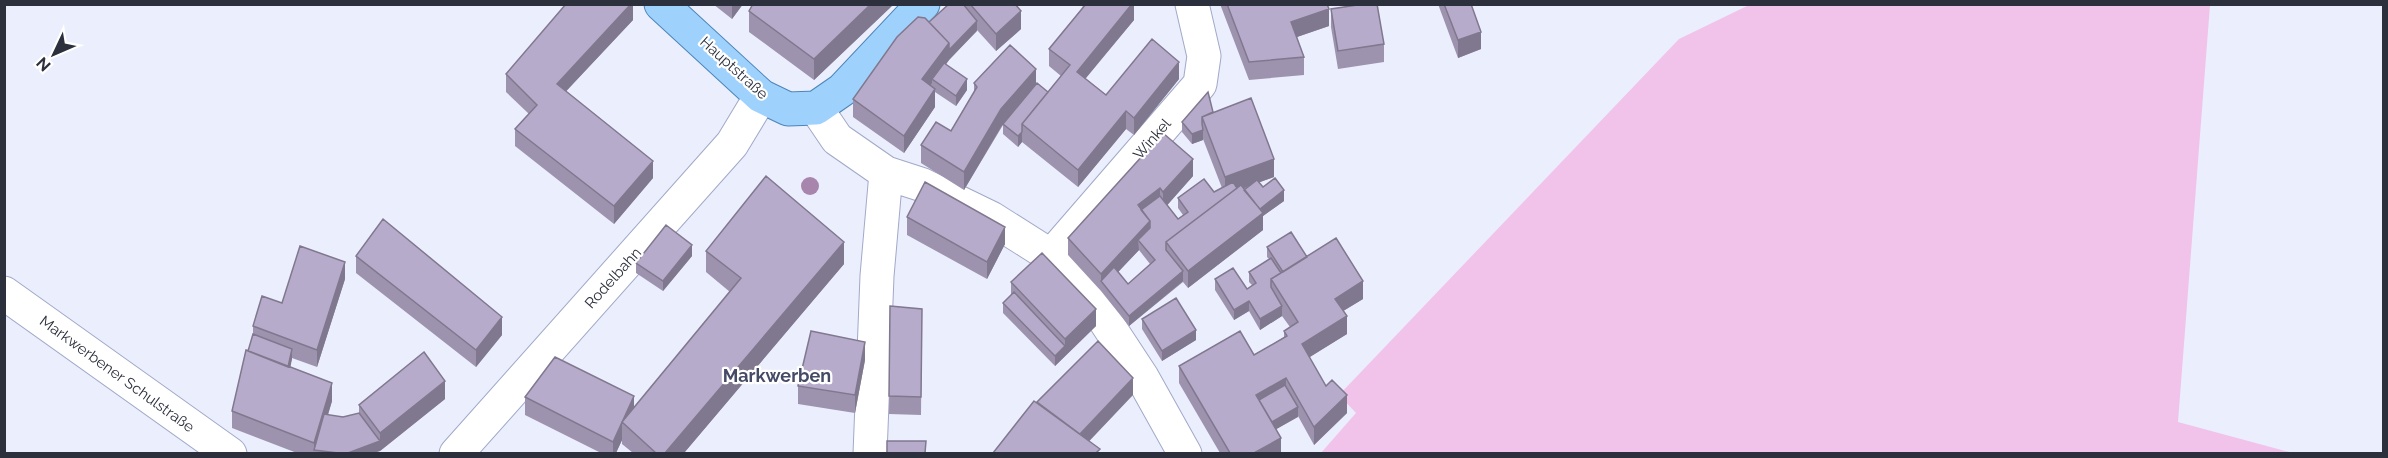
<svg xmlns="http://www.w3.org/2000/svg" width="2388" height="458" font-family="Raleway,sans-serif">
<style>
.green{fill:#f1c3ea}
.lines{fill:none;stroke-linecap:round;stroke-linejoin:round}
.minor-casing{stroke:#a1a9c8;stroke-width:35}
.major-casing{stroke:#4c85b8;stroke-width:35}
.minor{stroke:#fff;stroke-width:33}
.major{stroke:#9ed2fd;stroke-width:33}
.tree{fill:#a885ad}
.wall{fill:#9d93af;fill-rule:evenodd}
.shaded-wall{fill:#80788e}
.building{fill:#b7abcb;stroke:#80788e;stroke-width:1.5}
.labels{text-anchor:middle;stroke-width:4.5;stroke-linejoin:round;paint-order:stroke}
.street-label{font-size:15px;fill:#2c2f3c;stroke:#fff}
.quarter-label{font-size:18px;font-weight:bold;fill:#454b66;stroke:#fff}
</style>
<rect width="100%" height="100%" fill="#ebeefc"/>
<path class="green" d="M1749 5H2210L2178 422 2293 453 1320 454 1356 413 1339 395 1679 39Z"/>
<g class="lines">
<defs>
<path id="minor" d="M816 108 837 139 886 173 923 185 991 218 1051 256 1098 310 1142 377 1185 454
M1051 256 1200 84 1204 56 1192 4
M4 293 230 454
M456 454 732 144 761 96
M870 454 877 276 886 173"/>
<path id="major" d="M661 4 761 96 788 109 816 108 842 90 923 4"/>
</defs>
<use href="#minor" class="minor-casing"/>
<use href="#major" class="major-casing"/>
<use href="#minor" class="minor"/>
<use href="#major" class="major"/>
</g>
<circle class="tree" cx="810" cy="186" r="9"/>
<path class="wall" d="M633 4V20L566 91 653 178 614 224 515 146V129L529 114 506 92V74Z
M713 4H743L732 19Z
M894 4 814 80 749 32V11Z
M949 4H1015L1021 29 996 51 977 30 949 60 946 64 967 90 956 106 935 92V107L904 153 853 117V99L929 22Z
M1081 4H1134V20L1085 78 1106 95 1179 79 1134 135 1126 129 1078 187 1022 142 1018 147 1003 134V125L964 190 921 163V145L951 131 974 92V83L1036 84 1048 92 1061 76 1049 66V49L1083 7Z
M1220 4H1327L1329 26 1297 37 1304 57V75L1249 80Z
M1438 4H1471L1481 49 1458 58Z
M1331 9 1384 44V62L1338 69 1331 27Z
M1213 112 1274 177 1259 182 1263 187 1284 201 1263 216V230L1188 288 1183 282 1129 326 1101 291 1068 255V238L1163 133 1193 176 1167 205 1178 219 1183 215 1178 208V198L1214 192 1222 188 1203 139V140L1192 144 1182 132V122ZM1139 250 1150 264 1128 284 1118 272Z
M907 217 1005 244 987 279 907 235Z
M1267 247 1307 257 1363 299 1343 311 1347 334 1309 357 1326 386 1347 413 1314 445 1298 416 1276 429 1281 453H1220L1179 383V366L1254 355 1284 337V331L1290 327 1282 316 1260 330 1249 311 1234 320 1215 290V279L1247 289 1252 285 1249 282V272L1269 259 1267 257Z
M706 251 844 264 684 453H633L622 444V440L616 453H601L525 415V397L634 408 730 292 706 272Z
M356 256 502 335 476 367 356 273Z
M692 256 663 291 636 273V263Z
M345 279 317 367 292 358 290 367 332 401 328 415 343 417 359 413V405L445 399 380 451 373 453H297L232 428V411L253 334V326L282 303Z
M1011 282 1096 326 1055 366 1003 313V303L1011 295Z
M890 306 922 309 921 415 889 414Z
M1142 319 1196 340 1162 361 1142 329Z
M865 360 855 413 798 404V386Z"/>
<path class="shaded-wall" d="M631 4H633V20L557 101V84Z
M732 4H743L732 19Z
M871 4H894L814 80V59Z
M1132 4H1134V20L1077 89V72Z
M1329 9V26L1291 39V22Z
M1021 11V29L996 51V34Z
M977 21V31L949 60 934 81 932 79V83L922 96V79L949 43Z
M1481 32V49L1458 58V40Z
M1179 62V79L1134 135V118Z
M1036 69V86L1001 127 964 190V172L1001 109Z
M967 79V90L956 106V96Z
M935 89V107L904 153V136Z
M1126 111V129L1078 187V170Z
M1203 130V140L1192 144V134Z
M1022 132V142L1018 147V136Z
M1193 159V176L1163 210V192Z
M1274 159V177L1225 195V177Z
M653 161V178L614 224V206Z
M1160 188V206L1143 219 1138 205Z
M1284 190V201L1263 216V230L1188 288V271L1256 212Z
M1150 221V238L1138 240 1139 250 1105 286 1101 281V291V274Z
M1005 227V244L987 279V262Z
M844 242V264L684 453H665Z
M692 245V256L663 291V281Z
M345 262V279L317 367V350Z
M1183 271V281L1129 326V316Z
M1363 281V299L1335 316V299Z
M1249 301V311L1234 320V310Z
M1282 306V316L1260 330V319Z
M1096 309V326L1055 366V356L1065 346V339Z
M1347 316V334L1302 362V344Z
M502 317V335L476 367V350Z
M1196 330V340L1162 361V351Z
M865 342V360L855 413V395Z
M292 349V359L287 384V373Z
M1133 378V395L1078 453V436Z
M1286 378V395L1260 410 1256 395Z
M445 381V399L380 451V433Z
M332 383V401L317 450H314V453V443Z
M1347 395V413L1314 445V427Z
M634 396V414L622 422Z
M1298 407V417L1268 434V424Z
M622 422V440L616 453H613V442Z
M1281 438V453H1254Z
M380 441V451L373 453H348Z"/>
<path class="building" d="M566 4H631L557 84 653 161 614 206 515 129 537 105 506 74Z
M753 4H871L814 59 749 11Z
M949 4H963L977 21 949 50V43L929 22Z
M970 4H1015L1021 11 996 34Z
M1086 4H1132L1077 72 1106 95 1152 39 1179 62 1134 118 1126 111 1078 170 1022 124 1070 65 1049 49Z
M1227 4H1327L1329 9 1291 22 1304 57 1249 62Z
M1364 4H1377L1384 44 1338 51 1331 9Z
M1444 4H1471L1481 32 1458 40Z
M918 17 925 18 949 43 922 79 935 89 904 136 853 99 897 37Z
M1010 45 1036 69 1001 109 964 172 921 145 936 122 951 131 977 87 974 83Z
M944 63 967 79 956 96 932 79Z
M1037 83 1048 92 1022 124V132L1018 136 1003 124Z
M1208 92 1213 112 1202 117V124L1203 130 1192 134 1182 122Z
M1251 98 1274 159 1225 177 1202 117Z
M1163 133 1193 159 1163 192 1160 188 1138 205 1150 221 1101 274 1068 238Z
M766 176 844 242 665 453H656L622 422 741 278 706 251Z
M1275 178 1284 190 1260 209 1244 190 1257 180 1263 187Z
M1204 179 1214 192 1233 182 1237 188 1166 242V250L1183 271 1129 316 1101 281 1114 267 1128 284 1155 260 1138 240 1150 228V221L1141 210 1160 196 1178 219 1188 212 1178 198Z
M925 182 1005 227 987 262 907 217Z
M1241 185 1263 213 1188 271 1166 242Z
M383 219 502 317 476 350 356 256Z
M666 225 692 245 663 281 636 263Z
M1291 232 1307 257 1283 272 1267 247Z
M1336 238 1363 281 1335 299 1347 316 1302 344 1326 386 1332 380 1347 395 1314 427 1286 378 1256 395 1281 438 1254 453H1230L1179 366 1240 331 1254 355 1287 336 1284 331 1298 322 1271 279Z
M300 246 345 262 317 350 253 326 262 296 282 303Z
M1042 253 1096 309 1065 339 1011 282Z
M1271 258 1281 273 1271 279V287L1282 306 1260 319 1249 301 1234 310 1215 279 1233 268 1247 289 1256 283 1249 272Z
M1014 292 1065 346 1055 356 1003 303Z
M1176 298 1196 330 1162 351 1142 319Z
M890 306 922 309 921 397 889 396Z
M811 331 865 342 855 395 798 386Z
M253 334 292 349 288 367 248 351Z
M1098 341 1133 378 1080 434 1037 402Z
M246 350 332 383 314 443 232 411Z
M424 352 445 381 380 433 359 405Z
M555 357 634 396 613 442 525 397Z
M1285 385 1298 407 1272 422 1259 400Z
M1034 401 1100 449 1096 453H993Z
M359 413 380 441 348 453H338L314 450 324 414 343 417Z
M887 441H926L925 453H887Z"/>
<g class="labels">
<g class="street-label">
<text transform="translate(734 68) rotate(42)" y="5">Hauptstraße</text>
<text transform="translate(1152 139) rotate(-49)" y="5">Winkel</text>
<text transform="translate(613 278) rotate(-48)" y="5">Rodelbahn</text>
<text transform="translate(117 374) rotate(36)" y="5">Markwerbener Schulstraße</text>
</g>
<g class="quarter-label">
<text x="777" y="382">Markwerben</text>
</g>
</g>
<rect width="2388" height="458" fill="none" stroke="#2c2f3c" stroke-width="12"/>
<g transform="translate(54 54) rotate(226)" stroke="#ffffff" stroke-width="4.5" paint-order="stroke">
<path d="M0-4.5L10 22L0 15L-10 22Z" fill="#2c2f3c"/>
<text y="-9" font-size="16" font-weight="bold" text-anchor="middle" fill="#2c2f3c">N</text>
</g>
</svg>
